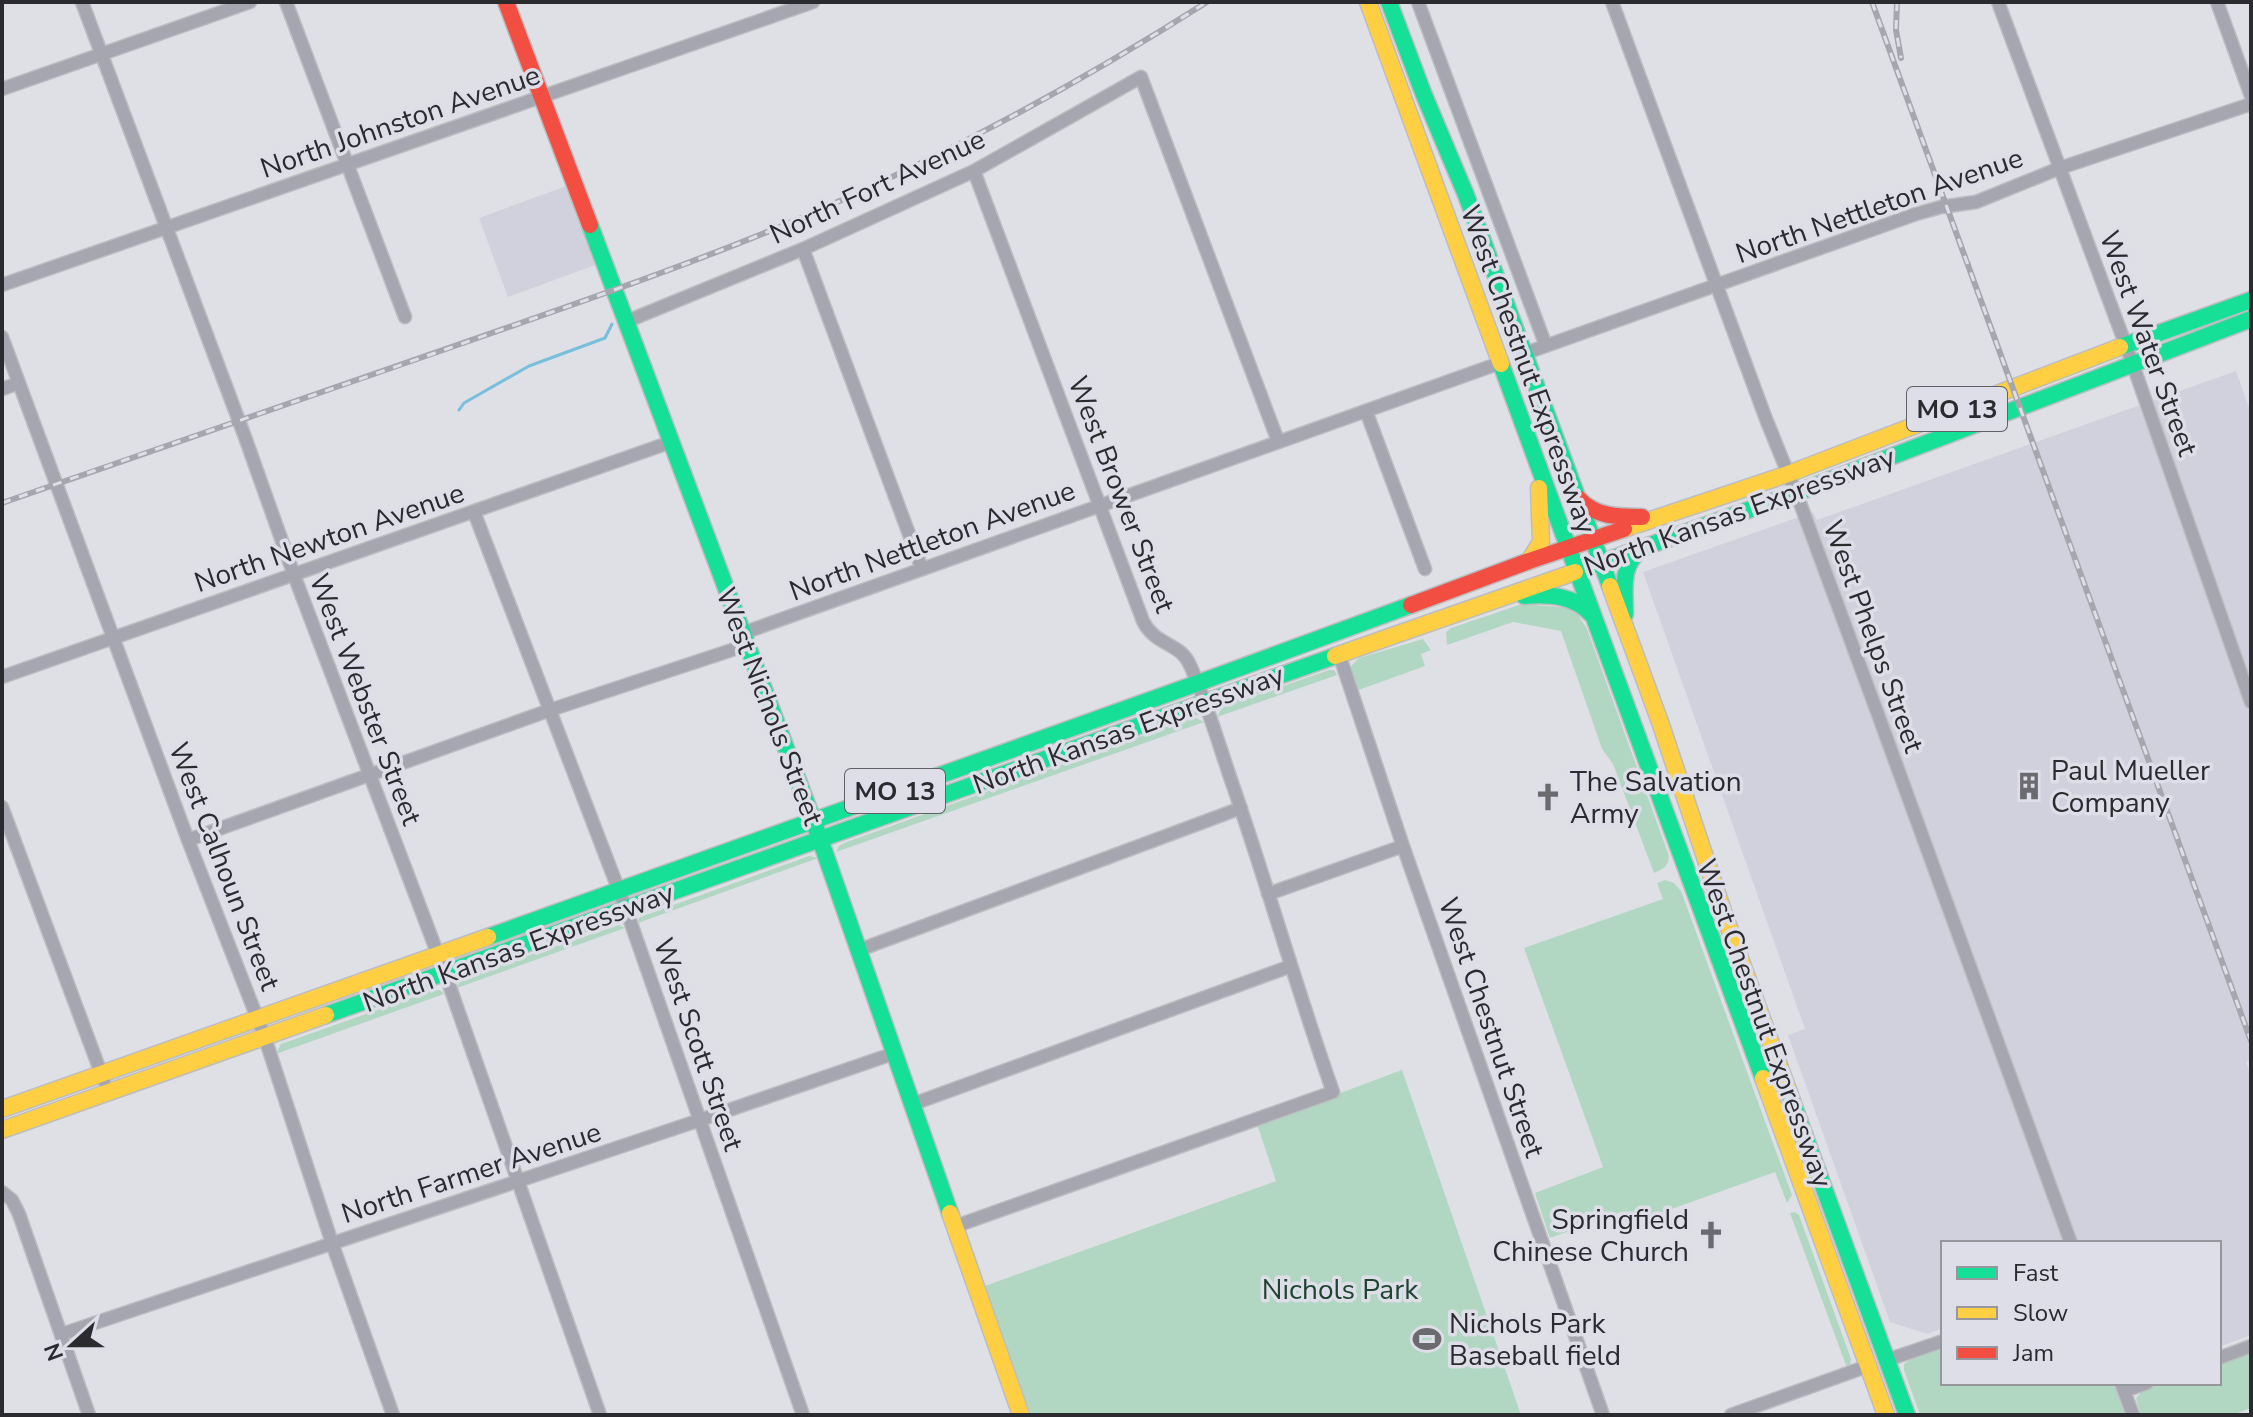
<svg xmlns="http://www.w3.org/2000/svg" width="2253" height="1417" font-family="'Nunito Sans',sans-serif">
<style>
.built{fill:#d0d1dc}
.green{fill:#b1d7c3}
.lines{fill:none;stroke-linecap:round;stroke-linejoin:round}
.stream{stroke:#77bfdd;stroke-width:3}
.street-casing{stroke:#bcbdc0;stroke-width:15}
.fast-casing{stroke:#bcbdc0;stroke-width:19}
.slow-casing{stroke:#bcbdc0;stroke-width:19}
.jam-casing{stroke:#bcbdc0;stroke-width:19}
.street{stroke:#a5a6b0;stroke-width:12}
.fast{stroke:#16e098;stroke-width:16}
.slow{stroke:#ffcf43;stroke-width:16}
.jam{stroke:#f24e42;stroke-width:16}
.rail-casing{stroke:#a6a7ae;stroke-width:6}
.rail{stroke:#dddee7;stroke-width:3;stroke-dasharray:9;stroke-linecap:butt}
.labels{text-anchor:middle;stroke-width:7;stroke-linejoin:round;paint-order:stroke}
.shield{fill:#dddee7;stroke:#606166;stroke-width:2}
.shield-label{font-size:26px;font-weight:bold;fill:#2b2b2f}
.street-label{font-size:28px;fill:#2b2b2f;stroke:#dddee7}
.poi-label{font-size:28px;fill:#2b2b2f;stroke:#dddee7;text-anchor:start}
.park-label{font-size:28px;fill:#1f4531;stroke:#dddee7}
</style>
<rect width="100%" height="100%" fill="#dfe0e5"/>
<path class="built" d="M569 185 598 264 508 297 479 218Z
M2236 371 2251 413V1060L2246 1062 2251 1076V1335L2219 1347V1243H1943V1328L1927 1334 1890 1322 1788 1035 1805 1029 1643 572 1813 512 1817 520Z"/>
<path class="green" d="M1522 604 1572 608 1577 613 1587 629 1669 856C1668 867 1663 869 1654 873L1613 764 1602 749 1561 631 1513 622 1447 645 1446 632 1451 628Z
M1423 639 1431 650 1421 654 1425 666 1356 691 1349 668 1359 658Z
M1329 670H1334L1337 675 1217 717 1222 707Z
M1194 717 1204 722 836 852 839 846 844 843Z
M809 856 818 858 638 923 639 918 643 916Z
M1665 880 1674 883 1681 891 1792 1195 1787 1203 1775 1172 1627 1225 1621 1212 1550 1238 1535 1193 1603 1167 1524 948 1663 899 1657 883Z
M619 925 625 928 457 988 459 982 464 977Z
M434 990H440L444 994 276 1054 281 1044Z
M1402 1070 1521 1415H1031L985 1286 1276 1181 1257 1124Z
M1795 1212 1799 1215 1851 1359 1850 1366 1847 1368 1790 1213Z
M1943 1347V1383H2113L2125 1415H1920L1904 1370V1364L1912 1358Z
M2251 1351V1408L2232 1415H2141L2136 1399C2149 1376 2196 1383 2219 1383V1363Z"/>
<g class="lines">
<path class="stream" d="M459 410 464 403 529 366 605 338 612 324"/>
<defs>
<path id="street" d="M82 2 245 437 294 575 445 973 600 1415
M286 2 405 317
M1418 2 1546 346
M1612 2 1766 419 1800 503 1880 720 2071 1243
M1998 2 2132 362 2251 702
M2217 2 2251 96
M2 89 250 2
M803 249 922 569
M2 285 813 2
M625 322 803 249 974 171 1141 77 1278 441
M2 337 188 840 265 1038 332 1243 393 1415
M1523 354 1916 214 1941 207 1976 202 2060 168 2251 104
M2 389 19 383
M1366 411 1425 569
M474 512 626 909 803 1415
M743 633 1500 363
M1339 654 1403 846 1603 1415
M2 677 671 442
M2 807 104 1081
M188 840 550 710 747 645
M1268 894 1403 846
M859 950 1241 808
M913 1104 1291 966
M2 1192 12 1200 19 1214 89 1415
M956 1226 1333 1092C1296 987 1266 880 1229 774 1217 738 1206 701 1190 665 1180 642 1155 646 1143 621L974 171
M62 1334 700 1120 895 1053
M2219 1358 2251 1346
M1887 1360 1943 1341
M2121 1383 2133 1415
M2124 1391 2147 1383
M1731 1415 1868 1366"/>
<path id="fast" d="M1389 2 1424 95 1466 195 1610 586
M590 225 820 839 950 1213
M2120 347 2251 300
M1501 364 1763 1078
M1575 572 1796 493 2251 319
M1524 596C1549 594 1574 595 1592 615
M1625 614C1625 590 1620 567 1640 550
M488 937 1198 683 1411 605
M326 1015 1335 656
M1788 1090 1907 1415"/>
<path id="slow" d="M1368 2 1501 364
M1624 529 1788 474 2120 347
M1529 561 1541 542 1539 488
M1610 586 1660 722 1725 917 1788 1090
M1335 656 1575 572
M1763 1078 1886 1415
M2 1109 488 937
M2 1130 326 1015
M950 1213 1021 1415"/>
<path id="jam" d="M506 2 590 225
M1578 498C1595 517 1618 517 1642 517
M1411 605 1529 561 1624 529"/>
</defs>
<use href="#street" class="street-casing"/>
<use href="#fast" class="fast-casing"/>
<use href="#slow" class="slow-casing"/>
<use href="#jam" class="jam-casing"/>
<use href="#street" class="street"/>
<use href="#fast" class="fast"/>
<use href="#slow" class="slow"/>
<use href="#jam" class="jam"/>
<defs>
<path id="rail" d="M1872 2 2251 1041
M1897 2 1896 30 1901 58
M2 503C172 443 342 386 512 326 609 292 706 258 801 218 942 158 1078 84 1207 2"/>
</defs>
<use href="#rail" class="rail-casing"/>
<use href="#rail" class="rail"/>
</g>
<defs>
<symbol id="building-bare" viewBox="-9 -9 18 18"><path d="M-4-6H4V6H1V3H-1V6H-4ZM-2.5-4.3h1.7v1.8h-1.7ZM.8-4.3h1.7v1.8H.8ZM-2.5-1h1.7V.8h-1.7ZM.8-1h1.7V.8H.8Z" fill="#6a6a6f" stroke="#dddee7" stroke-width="2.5" paint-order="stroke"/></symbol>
<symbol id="church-bare" viewBox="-9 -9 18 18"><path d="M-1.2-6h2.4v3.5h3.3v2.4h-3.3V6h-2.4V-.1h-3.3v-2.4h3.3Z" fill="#6a6a6f" stroke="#dddee7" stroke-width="2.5" paint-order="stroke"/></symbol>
<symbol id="stadium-bare" viewBox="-9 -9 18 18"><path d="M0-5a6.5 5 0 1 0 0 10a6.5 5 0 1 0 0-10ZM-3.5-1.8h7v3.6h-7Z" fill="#6a6a6f" stroke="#dddee7" stroke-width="2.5" paint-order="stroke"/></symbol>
</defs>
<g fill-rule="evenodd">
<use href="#building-bare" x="2009" y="766" width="40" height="40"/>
<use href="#church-bare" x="1528" y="777" width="40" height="40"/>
<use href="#church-bare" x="1691" y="1215" width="40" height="40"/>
<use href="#stadium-bare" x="1407" y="1319" width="40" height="40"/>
</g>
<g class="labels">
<g class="shield">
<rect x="1907" y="387" width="100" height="44" rx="6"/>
<rect x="845" y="769" width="100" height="44" rx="6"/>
</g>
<g class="shield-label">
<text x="1957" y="418">MO 13</text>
<text x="895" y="800">MO 13</text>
</g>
<g class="street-label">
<text transform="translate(400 121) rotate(-19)" y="10">North Johnston Avenue</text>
<text transform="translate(877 186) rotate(-25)" y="10">North Fort Avenue</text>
<text transform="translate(1879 205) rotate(-19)" y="10">North Nettleton Avenue</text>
<text transform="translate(2149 343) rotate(70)" y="10">West Water Street</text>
<text transform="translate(1529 369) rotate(70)" y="10">West Chestnut Expressway</text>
<text transform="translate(1122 494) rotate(69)" y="10">West Brower Street</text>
<text transform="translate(1739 511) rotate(-20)" y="10">North Kansas Expressway</text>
<text transform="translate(329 537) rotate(-19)" y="10">North Newton Avenue</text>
<text transform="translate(932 540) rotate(-20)" y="10">North Nettleton Avenue</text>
<text transform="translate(1874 636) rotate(70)" y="10">West Phelps Street</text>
<text transform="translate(366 699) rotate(69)" y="10">West Webster Street</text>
<text transform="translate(770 706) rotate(69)" y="10">West Nichols Street</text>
<text transform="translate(1128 729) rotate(-20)" y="10">North Kansas Expressway</text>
<text transform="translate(225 866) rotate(69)" y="10">West Calhoun Street</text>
<text transform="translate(518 947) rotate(-20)" y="10">North Kansas Expressway</text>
<text transform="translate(1765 1023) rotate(70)" y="10">West Chestnut Expressway</text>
<text transform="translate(1492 1027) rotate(71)" y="10">West Chestnut Street</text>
<text transform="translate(699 1044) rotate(71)" y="10">West Scott Street</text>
<text transform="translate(471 1172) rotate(-18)" y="10">North Farmer Avenue</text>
</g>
<g class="poi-label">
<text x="2051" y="780">Paul Mueller<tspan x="2051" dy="32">Company</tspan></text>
<text x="1570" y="791">The Salvation<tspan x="1570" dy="32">Army</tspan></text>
<text x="1689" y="1229" text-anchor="end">Springfield<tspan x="1689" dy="32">Chinese Church</tspan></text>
<text x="1449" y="1333">Nichols Park<tspan x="1449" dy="32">Baseball field</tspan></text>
</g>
<g class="park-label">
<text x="1340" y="1299">Nichols Park</text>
</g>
</g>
<rect width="2253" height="1417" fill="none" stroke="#2b2b2f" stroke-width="8"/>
<rect x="1941" y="1241" width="280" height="144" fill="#dddee7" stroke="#96969d" stroke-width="2"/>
<rect x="1957" y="1267" width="40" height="12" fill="#16e098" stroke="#96969d" stroke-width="2"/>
<text x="2013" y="1281" font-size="24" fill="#2b2b2f">Fast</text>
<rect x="1957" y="1307" width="40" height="12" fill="#ffcf43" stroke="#96969d" stroke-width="2"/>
<text x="2013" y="1321" font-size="24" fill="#2b2b2f">Slow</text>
<rect x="1957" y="1347" width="40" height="12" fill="#f24e42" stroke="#96969d" stroke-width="2"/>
<text x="2013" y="1361" font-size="24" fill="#2b2b2f">Jam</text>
<g transform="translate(72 1345) rotate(249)" stroke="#dddee7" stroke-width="6" paint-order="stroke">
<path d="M0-6L14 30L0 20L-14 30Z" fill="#2b2b2f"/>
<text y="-12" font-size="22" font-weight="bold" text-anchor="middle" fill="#2b2b2f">N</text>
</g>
</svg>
